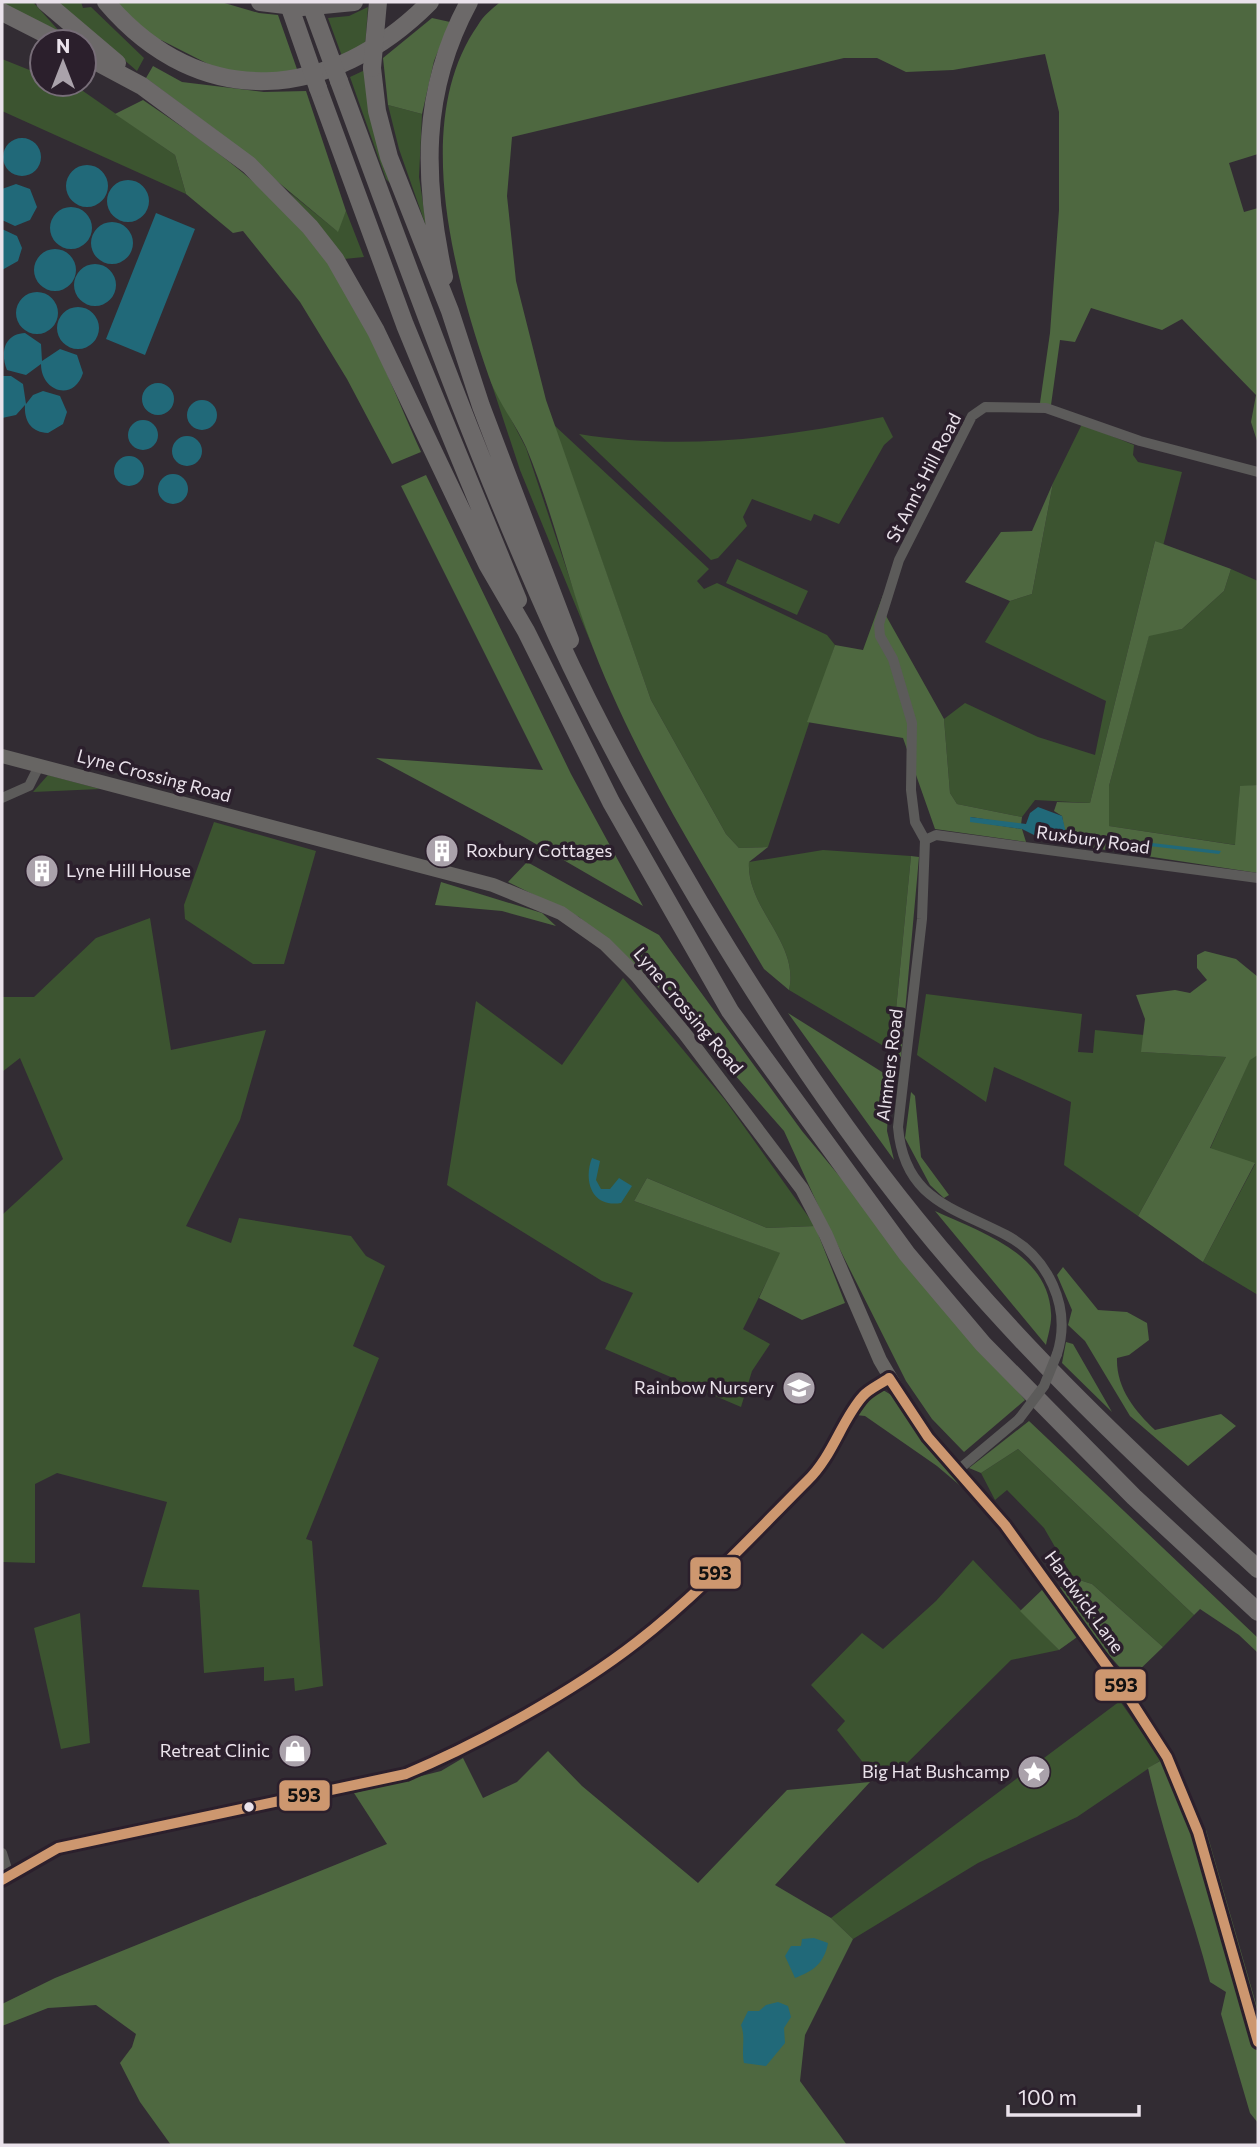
<svg xmlns="http://www.w3.org/2000/svg" width="1260" height="2147" font-family="Commissioner,sans-serif">
<style>
.green{fill:#3c5430}
.forest{fill:#4e6840}
.water{fill:#216979}
.lines{fill:none;stroke-linecap:round;stroke-linejoin:round}
.street{stroke:#5c5b5a;stroke-width:10}
.secondary{stroke:#676563;stroke-width:14}
.highway{stroke:#6c6969;stroke-width:18}
.street-bridge{stroke:#5c5b5a;stroke-width:10}
.highway-bridge{stroke:#6c6969;stroke-width:18}
.bus-1-casing{stroke:#2b1f2c;stroke-width:16}
.bus-1{stroke:#cd976f;stroke-width:10}
.bus-dot{fill:#eae2eb;stroke:#2b1f2c;stroke-width:2.5}
.labels{text-anchor:middle;stroke-width:7;stroke-linejoin:round;paint-order:stroke}
.street-label{font-size:18px;fill:#eae2eb;stroke:#2b1f2c}
.poi-label{font-size:18px;fill:#eae2eb;stroke:#2b1f2c;text-anchor:end}
.line-badge{stroke:#2b1f2c;stroke-width:2.5}
.pale-badge-label{font-size:19px;text-anchor:middle;font-weight:bold;fill:#111}
</style>
<rect width="100%" height="100%" fill="#322c33"/>
<path class="green" d="M2 2H33L60 32 2 5Z
M57 2H81L83 8 91 7 144 58 137 71Z
M368 7 365 48 343 59 328 18 349 16Z
M2 59 42 75V84H64L83 91 175 155 186 194 2 111Z
M365 70 392 185 386 179 350 77Z
M388 105 422 114 419 177 427 229 399 149Z
M289 192 337 231 346 211 364 257 344 259Z
M490 379 526 448 593 648 520 470Z
M883 417 893 437 884 445 839 524 814 514 811 521 752 499 743 517 747 526 718 558 711 560 579 434C682 451 781 438 883 417Z
M1082 424 1134 445 1133 455 1138 462 1182 472 1163 546 1155 541 1090 803 1035 800 1022 817 957 804 950 793 944 719 965 703 1038 737 1095 755 1106 701 985 642 1010 601 1032 594 1053 483Z
M554 425 709 569 697 581 704 589 717 583 827 635 835 645 768 847 739 848 726 834 651 700Z
M737 559 808 591 797 615 726 583Z
M1231 569 1258 581V785L1240 787 1236 845 1109 826V786L1149 635 1182 629 1224 591Z
M48 775 100 789 33 792Z
M214 822 316 851 284 964H253L185 919 184 905Z
M823 850 911 856 892 1051 789 990C800 943 746 908 749 862Z
M150 918 171 1050 266 1030 240 1120 186 1226 231 1243 239 1218 351 1236 366 1256 385 1266 353 1346 379 1358 306 1539 312 1541 323 1686 295 1691 294 1678 264 1681V1667L204 1673 199 1590 142 1587 167 1502 57 1473 35 1484V1563L2 1562V1215L63 1159 20 1058 2 1072V997H34L96 938Z
M623 978 725 1100 815 1226 767 1228 647 1178 634 1201 781 1253 743 1329 770 1344 752 1371 741 1407 605 1349 633 1293 602 1281 447 1185 476 1001 562 1065Z
M926 994 1082 1014 1078 1052 1093 1053 1095 1030 1144 1035 1142 1052 1226 1057 1138 1216 1064 1165 1071 1102 994 1067 986 1102 917 1055Z
M1258 1055V1295L1203 1262 1255 1164 1210 1149 1250 1059Z
M1018 1449 1194 1615 1163 1647 1092 1584 1073 1578 1044 1528 1007 1490 995 1500 981 1473Z
M973 1560 1059 1650 1011 1660 898 1772 873 1775 837 1730 845 1721 811 1685 862 1633 883 1649 936 1601Z
M80 1613 90 1743 61 1749 34 1628Z
M1120 1701 1161 1760 1077 1817 978 1863 853 1939 831 1918Z"/>
<path class="forest" d="M115 2H221L259 13 278 15 298 72 243 74 212 66 161 40 160 43Z
M500 2H1258V154L1229 163 1244 212 1258 208V444L1251 422 1256 395 1182 319 1162 330 1091 308 1075 342 1060 340 1051 405 1040 403 1050 333 1059 210V112L1045 54 953 70 906 72 877 58H844L512 137 507 196 516 281 546 400 651 700 726 834 739 848 768 847 749 862C746 908 800 943 789 990L764 969C702 864 637 762 593 648 568 582 553 512 526 447 515 423 498 402 489 377 454 276 411 120 478 25 483 16 492 9 500 2Z
M432 18 450 22 434 61 422 114 388 105 383 58Z
M153 66 182 82 264 92 306 91 346 211 338 232 217 131 146 78Z
M143 100C199 138 254 176 300 227 357 289 387 377 421 452L392 464 347 379 300 302 243 231 233 233 186 194 175 155 115 114Z
M426 475 571 774 643 906 522 836 376 758 543 770 401 486Z
M1053 483 1032 594 1010 601 965 582 1001 532 1032 531Z
M1155 541 1231 569 1224 591 1182 629 1149 636 1109 786V826L1235 845 1240 786 1258 785V873L1060 843 1065 833 1062 816 1054 811 1057 802 1090 803Z
M883 595 890 598 885 614 944 719 950 793 957 804 1022 817 1021 825 971 817 970 821 1022 829 1026 842 935 829 903 738 807 722 835 645 863 650Z
M911 856 919 857 901 1057 892 1051Z
M527 862 659 935 802 1131 1025 1400 964 1452 932 1419 906 1381 823 1216 784 1131 650 978 579 917 508 882Z
M441 882 542 913 556 926 502 911 435 905Z
M1205 951 1236 959 1258 977V1055L1250 1060 1210 1148 1255 1163 1203 1262 1138 1216 1226 1057 1141 1052 1145 1019 1136 995 1175 990 1190 993 1207 980 1197 968V955Z
M788 1013 890 1077 887 1131 894 1160Z
M911 1092 915 1096 921 1157 949 1195 944 1198 930 1185 905 1138Z
M647 1178 767 1228 815 1226 845 1303 802 1320 759 1298 780 1253 634 1201Z
M935 1211C980 1232 1048 1253 1051 1313 1052 1323 1048 1335 1046 1345Z
M1063 1267 1098 1310 1127 1312 1147 1323 1149 1340 1129 1355 1117 1358C1116 1388 1135 1411 1155 1430L1221 1414 1236 1426 1188 1466 1130 1416 1085 1341 1068 1325 1072 1310 1057 1275Z
M1066 1342 1073 1344 1112 1412 1062 1363Z
M883 1390 893 1396 970 1494 937 1466 865 1416 856 1415 873 1394Z
M1029 1421 1258 1638V1653L1239 1635 1200 1609 1194 1615 1018 1449 981 1473 969 1468Z
M1073 1578 1092 1584 1163 1647 1130 1679 1087 1630 1059 1650 1020 1611 1043 1589 1059 1588Z
M548 1751 582 1786 698 1883 787 1790 870 1782 775 1885 831 1918 853 1939 805 2035 800 2081 847 2145H171L140 2102 120 2063 132 2047 136 2034 96 2005 48 2008 2 2026V2004L55 1978 387 1844 354 1793 441 1771 463 1758 483 1798 517 1782Z
M1167 1757 1199 1832 1206 1830 1258 2011V2123L1250 2113 1221 2014 1226 1992 1210 1982C1191 1909 1164 1840 1148 1768Z"/>
<path class="water" d="M3 157a19 19 0 1 1 38 0a19 19 0 1 1-38 0Z
M66 186a21 21 0 1 1 42 0a21 21 0 1 1-42 0Z
M107 201a21 21 0 1 1 42 0a21 21 0 1 1-42 0Z
M16 184 30 189 37 207 30 220 15 226 2 220V189Z
M50 228a21 21 0 1 1 42 0a21 21 0 1 1-42 0Z
M156 213 195 229 145 355 106 339Z
M91 243a21 21 0 1 1 42 0a21 21 0 1 1-42 0Z
M2 229 17 236 22 248 18 261 2 270Z
M34 270a21 21 0 1 1 42 0a21 21 0 1 1-42 0Z
M74 285a21 21 0 1 1 42 0a21 21 0 1 1-42 0Z
M16 313a21 21 0 1 1 42 0a21 21 0 1 1-42 0Z
M57 328a21 21 0 1 1 42 0a21 21 0 1 1-42 0Z
M25 333 41 344 42 361 60 349 77 355 83 373C74 402 41 392 41 364L26 375 7 370C0 353 4 334 25 333Z
M2 376H11L23 384 26 404 33 395 43 391 60 396 67 412 63 424 48 433C31 432 24 421 25 405L16 415 2 418Z
M142 399a16 16 0 1 1 32 0a16 16 0 1 1-32 0Z
M187 415a15 15 0 1 1 30 0a15 15 0 1 1-30 0Z
M128 435a15 15 0 1 1 30 0a15 15 0 1 1-30 0Z
M172 451a15 15 0 1 1 30 0a15 15 0 1 1-30 0Z
M114 471a15 15 0 1 1 30 0a15 15 0 1 1-30 0Z
M158 489a15 15 0 1 1 30 0a15 15 0 1 1-30 0Z
M1038 807 1062 816 1066 833 1221 851 1219 854 1053 835 1038 837 1022 829 970 822V817L1026 824 1030 813Z
M592 1158 600 1161 596 1180 601 1189H610L619 1178 632 1186 621 1203C592 1208 583 1181 592 1158Z
M814 1938 828 1943C824 1964 813 1971 795 1978L785 1956 791 1946H801L802 1939Z
M778 2002 788 2006 791 2017 784 2028 785 2043 766 2066 744 2063C741 2049 746 2038 741 2025L748 2011H759L766 2005Z"/>
<g class="lines">
<path class="street" d="M2 798 29 786 39 766
M925 840 936 835 1258 878
M1057 1354C1072 1307 1048 1257 1006 1235 952 1207 904 1199 898 1127L922 919 925 840 915 822 911 790 912 723 893 659 880 636 879 624 899 560 972 416 985 407 1046 408 1140 441 1258 472
M957 1471 1019 1419
M2 1853 9 1875
M2 1880 36 1858 58 1848 406 1774 451 1755 553 1697 635 1644 682 1605 812 1476 835 1445 863 1396 889 1378"/>
<path class="secondary" d="M2 756 493 885 561 913 605 944 637 976 685 1034 802 1189 826 1235 880 1360 907 1406 928 1437 1005 1525 1122 1687 1167 1757 1198 1832 1258 2042"/>
<path class="highway" d="M45 2 117 63
M106 2C201 114 332 101 430 2
M260 2 302 7 354 2
M2 12 61 42
M84 55 142 86 249 165 310 227 335 259 376 331 487 564 526 631 611 802 730 1011 907 1254 983 1344 1134 1497 1258 1612
M372 68 377 111 389 157 450 311 481 406 570 640
M339 81C408 267 475 455 557 636 599 728 649 816 700 903 765 1012 836 1120 916 1219 1019 1347 1137 1458 1258 1569
M318 88 405 325 518 600
M444 277C423 180 420 92 469 2"/>
<path class="street-bridge" d="M1019 1419 1044 1386 1057 1354"/>
<path class="highway-bridge" d="M288 2 318 88
M310 2 339 81
M372 68 378 2"/>
<defs>
<path id="bus-1" d="M889 1378 928 1437 1005 1525 1122 1687 1167 1757 1198 1832 1258 2042
M2 1880 58 1848 406 1774C480 1743 574 1691 637 1642 699 1594 752 1536 807 1481 833 1456 842 1419 863 1396 869 1389 881 1384 889 1378"/>
</defs>
<use href="#bus-1" class="bus-1-casing"/>
<use href="#bus-1" class="bus-1"/>
</g>
<defs>
<symbol id="building-disc" viewBox="-11 -11 22 22"><circle r="9.5" fill="#aaa2ab" stroke="#2b1f2c"/><path d="M-4-6H4V6H1V3H-1V6H-4ZM-2.5-4.3h1.7v1.8h-1.7ZM.8-4.3h1.7v1.8H.8ZM-2.5-1h1.7V.8h-1.7ZM.8-1h1.7V.8H.8Z" fill="#fff"/></symbol>
<symbol id="school-disc" viewBox="-11 -11 22 22"><circle r="9.5" fill="#aaa2ab" stroke="#2b1f2c"/><path d="M0-5L7-2L0 1L-7-2ZM-4 1L0 2.5L4 1V4Q0 6-4 4Z" fill="#fff"/></symbol>
<symbol id="shop-disc" viewBox="-11 -11 22 22"><circle r="9.5" fill="#aaa2ab" stroke="#2b1f2c"/><path d="M-5-2.5h2.3a2.7 3.5 0 0 1 5.4 0H5L5.5 6h-11ZM-1.5-2.5h3a1.5 2.3 0 0 0-3 0Z" fill="#fff"/></symbol>
<symbol id="sight-disc" viewBox="-11 -11 22 22"><circle r="9.5" fill="#aaa2ab" stroke="#2b1f2c"/><path d="M0-6L1.8-2.2L6-1.7L2.9 1.2L3.7 5.4L0 3.3L-3.7 5.4L-2.9 1.2L-6-1.7L-1.8-2.2Z" fill="#fff"/></symbol>
</defs>
<g fill-rule="evenodd">
<use href="#building-disc" x="423" y="832" width="38" height="38"/>
<use href="#building-disc" x="23" y="852" width="38" height="38"/>
<use href="#school-disc" x="780" y="1369" width="38" height="38"/>
<use href="#shop-disc" x="276" y="1732" width="38" height="38"/>
<use href="#sight-disc" x="1015" y="1753" width="38" height="38"/>
</g>
<circle class="bus-dot" cx="249" cy="1807" r="6"/>
<g class="labels">
<g class="street-label">
<text transform="translate(924 478) rotate(-63)" y="6">St Ann's Hill Road</text>
<text transform="translate(154 776) rotate(15)" y="6">Lyne Crossing Road</text>
<text transform="translate(1093 840) rotate(8)" y="6">Ruxbury Road</text>
<text transform="translate(688 1011) rotate(50)" y="6">Lyne Crossing Road</text>
<text transform="translate(890 1065) rotate(-83)" y="6">Almners Road</text>
<text transform="translate(1084 1602) rotate(54)" y="6">Hardwick Lane</text>
</g>
<g class="poi-label">
<text x="466" y="857" text-anchor="start">Roxbury Cottages</text>
<text x="66" y="877" text-anchor="start">Lyne Hill House</text>
<text x="774" y="1394">Rainbow Nursery</text>
<text x="270" y="1757">Retreat Clinic</text>
<text x="1010" y="1778">Big Hat Bushcamp</text>
</g>
</g>
<g class="line-badge">
<rect x="689" y="1556" width="53" height="34" rx="7" fill="#cd976f"/>
<rect x="1094" y="1668" width="53" height="34" rx="7" fill="#cd976f"/>
<rect x="278" y="1779" width="53" height="33" rx="7" fill="#cd976f"/>
</g>
<g class="pale-badge-label">
<text x="715" y="1580">593</text>
<text x="1121" y="1692">593</text>
<text x="304" y="1802">593</text>
</g>
<rect width="1260" height="2147" fill="none" stroke="#eae2eb" stroke-width="7"/>
<g transform="translate(63 63)"><circle r="33" fill="#2b1f2c" stroke="#776d78" stroke-width="2"/>
<path d="M0-5L12 26L0 18L-12 26Z" fill="#aaa2ab"/>
<text y="-10" font-size="19" font-weight="bold" text-anchor="middle" fill="#eae2eb">N</text>
</g>
<path d="M1008 2105v10h131v-10" fill="none" stroke="#eae2eb" stroke-width="3.5"/>
<text x="1018" y="2105" font-size="21" fill="#eae2eb" stroke="#2b1f2c" stroke-width="5" paint-order="stroke">100 m</text>
</svg>
